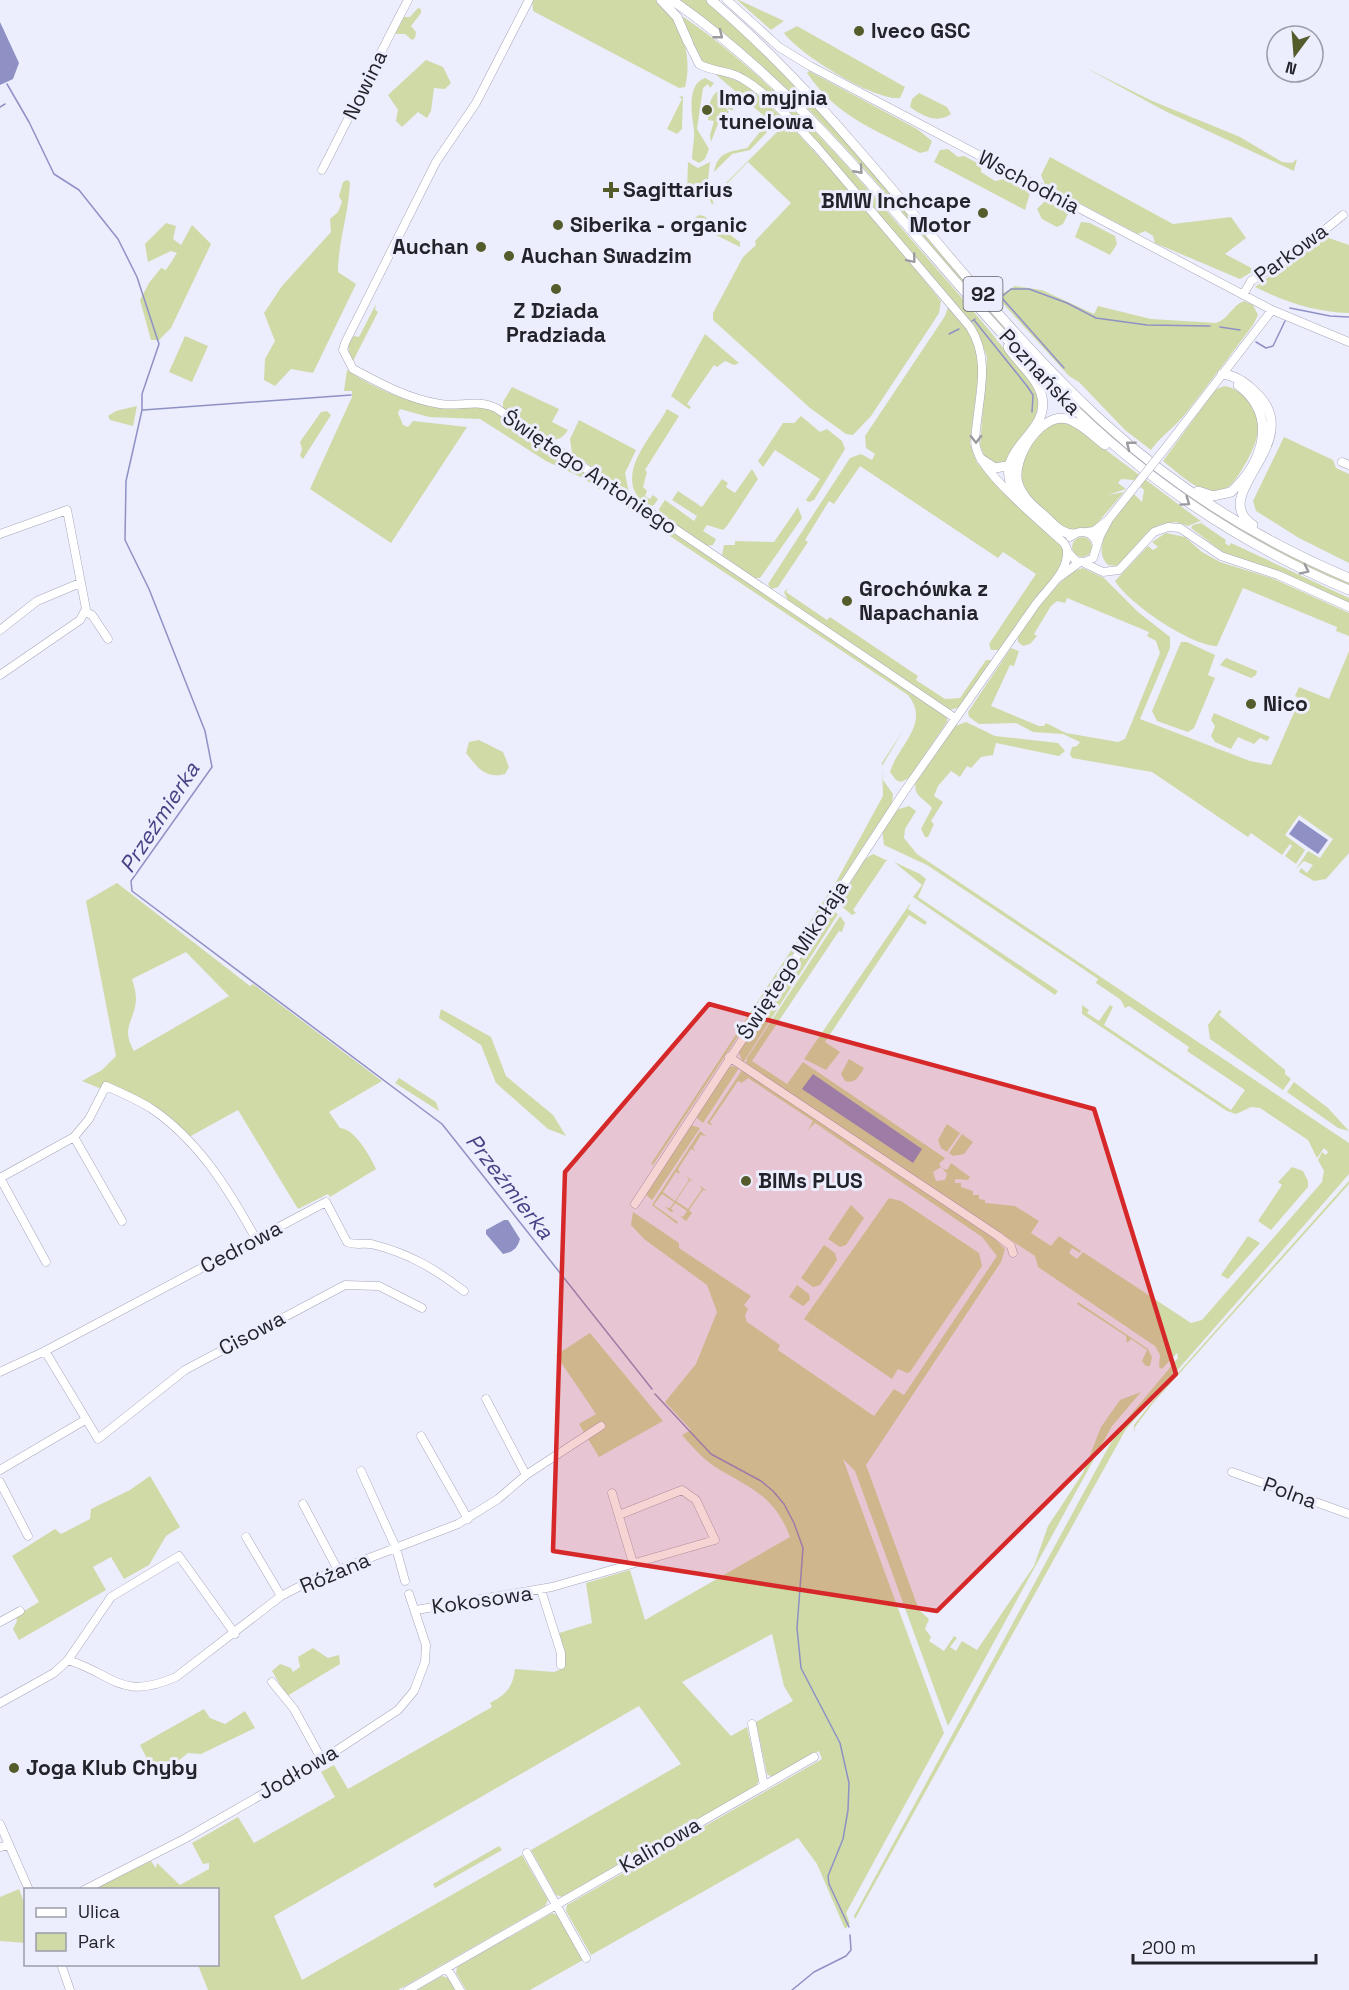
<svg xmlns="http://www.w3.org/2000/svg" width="1349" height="1990" font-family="'Space Grotesk',sans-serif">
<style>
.green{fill:#cfdaa7;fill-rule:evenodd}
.water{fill:#8f91c5}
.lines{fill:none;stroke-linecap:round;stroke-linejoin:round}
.stream{stroke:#8f91c5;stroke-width:1.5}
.minor-casing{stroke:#a6a7b9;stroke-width:9}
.major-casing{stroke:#a6a7b9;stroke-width:10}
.minor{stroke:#fff;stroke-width:8}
.major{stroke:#fff;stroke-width:9}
.minor-bridge-casing{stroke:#a6a7b9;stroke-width:9;stroke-linecap:butt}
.minor-bridge{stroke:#fff;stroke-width:8}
.oneway{stroke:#9c9ca0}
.marked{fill:#d62828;fill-opacity:0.2;stroke:#d62828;stroke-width:4.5;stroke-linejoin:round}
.poi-dot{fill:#545c2b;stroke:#ecedfd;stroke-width:2}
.labels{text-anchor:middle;stroke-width:6;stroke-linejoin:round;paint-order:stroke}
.shield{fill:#ecedfd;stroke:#5f606a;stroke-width:1.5}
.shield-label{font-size:20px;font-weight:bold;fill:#23242b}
.poi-label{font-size:21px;font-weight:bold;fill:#23242b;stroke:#ecedfd;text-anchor:start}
.street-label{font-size:21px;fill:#23242b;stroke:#ecedfd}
.water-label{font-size:22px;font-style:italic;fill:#474385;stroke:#ecedfd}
</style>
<rect width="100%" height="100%" fill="#ecedfd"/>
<path class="green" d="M532 0H657C682 20 693 56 685 87L679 88 533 11Z
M677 0H706L771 60 827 120 1002 321 1167 478 1349 582V587C1271 551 1194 508 1128 454 1007 354 920 221 810 111 769 70 724 34 677 0Z
M737 0H739L784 21 771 30Z
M418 8 421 9V13L411 26 416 32 415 38 412 40 405 34H394L403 17H410Z
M682 16C771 77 841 157 910 238 954 289 999 339 1038 393L1039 415 1006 465 1001 466 985 458 980 445 987 357 979 336 945 293 759 88 733 70 704 64 695 53Z
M797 26 905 87 900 98C874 101 799 54 784 33Z
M426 60 443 67 451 83 445 89 434 88 431 111 427 118 418 112 402 127 396 121 398 110 388 95Z
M1084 67 1150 100 1240 137 1282 162 1292 163 1297 159 1294 171 1165 111Z
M809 71 917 129 932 141 928 151 920 153C874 129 837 117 807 73Z
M713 72 745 84 784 119 771 122Z
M705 78 714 83 710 88 708 84 703 88 697 129 709 149 705 159 699 163 692 159C692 149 695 139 694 130 692 115 686 84 705 78Z
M723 89 739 102 733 99 729 103 734 111 726 108 729 112 719 121 711 142 710 135 714 121 708 120C709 107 709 93 723 89Z
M919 93 947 107 951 114C938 124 922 116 910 107L912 99Z
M683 96 682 129 677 134 667 129 682 99 679 97Z
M767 126 770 129 750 150 732 154 714 172C718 151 730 152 747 148L763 128Z
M783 126 792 127 870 213 941 301 939 313 930 327 871 416 853 435 846 434 810 408 713 320V313L743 257 756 245 755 241 791 203 748 162 712 199 714 204 711 203 710 199Z
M948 149 958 157 964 156 981 165V172L995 181 1004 179 1030 193 1025 210 934 162 940 150Z
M1050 157 1173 224 1231 217 1246 238 1225 254 1255 270 1240 279 1155 243 1153 236 1145 231 1138 234 1045 185 1041 175Z
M688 162 698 168 710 162 707 189 700 197 692 196 687 192Z
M347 180 350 182C349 213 338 242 338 272L356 284 313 373 291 369 275 386 264 380 265 359 275 341 264 313 282 286 331 232 330 219 338 212 342 202 339 196 343 182Z
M1046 200 1065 209 1068 214 1063 224 1057 227 1042 219 1037 209Z
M704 216 740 242V247L692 223 688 226V223L699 215Z
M1081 222 1090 223 1115 236 1117 244 1110 255 1075 237Z
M166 223 176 226 173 239 181 245 192 225 211 244 171 328 159 340H151L140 300 149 283 161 268 166 270 177 253 171 251 148 262 145 244Z
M1323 236 1349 245V313C1315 312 1286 302 1255 287Z
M1015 286 1042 290 1094 314 1098 306 1151 319 1216 323C1229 319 1232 305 1244 301L1253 305 1258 315 1253 325C1231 354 1209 384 1186 413 1172 430 1163 434 1151 450L1125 430 1079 382 1069 376 997 297Z
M376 304 375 310 378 312 353 361C348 353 346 344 354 336L359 337Z
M948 307 972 336 980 362 970 443 977 463 1060 542 1065 554 1061 567 1000 650H991L989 644 1036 574 1003 552 998 558 860 466 834 504 829 501 805 540 808 542 778 587 771 589 768 584 850 458 861 454 872 460 875 454 866 448 865 436 945 316Z
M705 334 739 363 734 365 725 361 717 367 714 365 687 404 691 407 689 409 671 396Z
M185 336 208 346 192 382 169 372Z
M347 370C375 389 413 405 447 408 463 409 477 405 493 410L947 716V722L909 778 901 782 896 780 890 772C898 745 931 724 908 695L583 478 546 461 480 419 429 417 400 409 398 413 403 425 408 427 413 421 467 427 391 543 310 489 352 397V391H344Z
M1224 386C1232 387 1238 391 1244 396 1269 419 1256 447 1241 471 1234 482 1228 491 1214 492 1197 492 1176 471 1163 461L1215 390Z
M512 387 559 409 552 422 568 430C563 438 557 441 548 439L503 409V402Z
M137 406 133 426 110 420 108 416 116 411Z
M667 409 679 416 645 470 647 472 643 487 647 491 645 496 650 499 653 495 658 499 654 505 648 507C609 478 652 438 667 409Z
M327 411 331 415 303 459 300 456 302 449 300 442 321 412Z
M801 416 820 432 827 429 842 441 845 449 814 500 809 502 802 498 806 500 820 479 775 450 763 467 758 461 783 423H794Z
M579 420 636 450 625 473 629 493 572 453 570 439Z
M1055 421 1068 422 1078 429 1206 525 1200 521 1188 526 1176 522 1159 525 1146 534 1118 566 1108 565C1088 546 1120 510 1134 494L1142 502 1144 490 1133 480 1121 479 1118 483 1126 489 1108 495 1124 492 1094 527 1066 530C1054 519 1039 508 1028 495 1008 470 1032 434 1055 421Z
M1284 437 1333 460 1336 468 1349 474V563L1299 538 1256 511 1253 501Z
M752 469 758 479 727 526 723 530 707 525 703 531 716 539 713 545 706 546 660 515 659 509 665 500 694 521 697 516 672 500 678 491 702 507 722 479 728 483 726 487 735 493Z
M798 507 802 518 760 578H755L722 555 724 545H735V541L774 542Z
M1201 523 1226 540 1225 543 1229 546 1231 543 1349 598V604L1224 553 1191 528 1193 525Z
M1166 533 1185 537 1202 552 1220 562 1274 579 1349 613V636L1336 631 1337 627 1243 588 1217 646C1191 646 1128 603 1115 581L1148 546 1153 550 1158 547 1152 542Z
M1072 547a10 10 0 1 1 20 0a10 10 0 1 1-20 0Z
M1083 568 1104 578 1138 612 1170 637V648L1140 719 1250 761 1271 765 1300 699 1295 696 1299 687 1329 699 1349 651V853L1326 879 1314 881 1299 872 1301 868 1307 873 1313 865 1304 861 1296 869 1308 851 1320 858 1333 839 1299 815 1285 835 1305 850 1296 864 1285 856 1292 846 1290 844 1282 855 1251 833 1248 837 1152 772 1072 758 1070 754 1072 747 1077 746 1080 742 1063 734 1033 732 1016 723 979 724 969 717 968 712 1011 648 1019 651 1014 666 1010 665 991 706 1039 726H1044L1046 723 1066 733 1118 742 1125 739 1160 653 1156 641 1147 636 1149 632 1067 598 1065 603 1057 601 1051 606 1034 634 1037 636 1030 644 1023 646 1018 642V636C1031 617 1062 572 1083 568Z
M788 588 786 592 827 620 830 617 918 676 916 680 945 699 960 698 986 660H992L961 707 949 710 788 601 784 592Z
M1181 642H1187L1215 655 1208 675 1215 678 1194 728 1188 732 1157 721 1152 711Z
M1226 658 1257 671 1256 675 1251 678 1220 665Z
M1214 713 1270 737 1267 741 1260 738 1254 744 1238 737 1231 749 1215 742 1211 736 1215 726 1211 720Z
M966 722 995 736 1058 743 1065 751 1059 756 996 743 993 755 981 757 971 768 967 766 960 777 951 771 938 786 934 796 943 802 931 821 934 824 928 837H925L921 829 932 808C924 798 912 796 916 781L953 727Z
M904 729 882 766 883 780 893 794 892 803 653 1165 651 1164 836 882 883 796 882 763Z
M479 740 503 752 509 767 505 774C485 779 478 768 466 753L469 742Z
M909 806 916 811 905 829 904 838 917 854 1349 1143V1174L1126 1429 855 1919 854 1916 1109 1446 1127 1419 1178 1358 1177 1353 1162 1369 1159 1367 1160 1355 1155 1346 1038 1267 1035 1256 746 1064 747 1058 840 916 845 923 842 932 839 931 752 1061 787 1084 803 1062 945 1158 939 1164 941 1167 933 1172 936 1181 945 1180 947 1174 942 1168 947 1170 951 1163 970 1177 968 1180 955 1179V1183H961V1187L973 1191V1195H979V1199L985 1200V1203L1015 1206 1039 1221 1031 1233 1051 1246 1059 1236 1081 1251 1080 1253 1072 1248 1069 1253 1077 1259 1083 1252 1191 1323 1202 1320 1322 1182 1324 1171 1318 1160 1322 1152 1326 1155 1328 1152 1324 1148 1317 1158 1308 1140 1260 1108 1251 1107 1236 1114 1227 1111 1082 1014V1005L1089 1010 1087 1013 1099 1021 1110 1005 1113 1007 1104 1025 1231 1110 1245 1090 1187 1051 1189 1047 1129 1006 1125 1008 1121 1000 1096 983 1098 979 1076 964 927 865 884 845 882 830 896 810Z
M873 854 888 861H886L853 910 856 913 852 915 840 905V900L865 859Z
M894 862 920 874 926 879 918 897 1058 991 1055 995 913 897 922 885Z
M117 883 250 986 253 984 382 1081 329 1112 340 1128C355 1129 370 1156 376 1169L330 1197 328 1194 298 1209 238 1110 189 1137 168 1116 82 1081 102 1070 116 1056 86 901ZM186 952 229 996 134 1051C120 1027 135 1021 136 999 136 992 134 985 132 979Z
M911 902 908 909 927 922 925 925 909 915 825 1042 840 1052 826 1070 804 1059Z
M834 912 838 914 743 1063 738 1051 829 914Z
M441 1009 491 1037 506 1076 553 1115 566 1136 548 1129 496 1083 481 1045 439 1018Z
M1219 1010 1222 1011 1219 1015 1285 1070V1074L1291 1079 1283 1090 1210 1039 1208 1025Z
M849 1059 864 1068C859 1076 856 1084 845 1081L841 1074Z
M732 1066 739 1068 703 1123 697 1118V1113L725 1070Z
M742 1070 769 1085 995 1239 1005 1249 1001 1262 866 1465 919 1610 929 1619 925 1629 931 1637 929 1641 944 1651 954 1636 957 1638 950 1647 956 1651 962 1641 977 1650 1034 1566 1048 1526 1083 1473 1101 1427 1120 1400 1141 1392 1112 1426 948 1726 855 1471 843 1459 944 1733 846 1913 850 1924 845 1929 817 1864 798 1838 591 1955 566 1911 567 1905 822 1759 819 1751 772 1777 767 1774 756 1722 793 1701 784 1686 772 1634 682 1682 731 1736 747 1727 759 1780 756 1786 563 1897 556 1895 531 1850 681 1764 639 1706 274 1916 302 1980 522 1855 548 1900 545 1906 398 1990H208L198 1965 218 1964V1890L93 1888 151 1861 156 1868 157 1863 180 1885 209 1869V1863L203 1864 192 1843 238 1817 254 1843 335 1797 321 1772 334 1765 348 1789 492 1707 490 1703C506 1695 513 1687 515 1669L554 1672 564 1668V1652L559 1633 592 1623 586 1583 630 1570 645 1620 790 1537C775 1497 754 1490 720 1470 705 1461 694 1449 682 1435L691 1430 665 1402 696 1364 717 1312 707 1285 644 1239 631 1225 633 1212 679 1243V1248L751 1296 744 1305 748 1309 745 1316 747 1322 780 1345 778 1350 874 1416 894 1389 904 1395 997 1256 982 1237 815 1123 808 1130 813 1121 748 1078 742 1083 738 1081 710 1122 713 1126 707 1123Z
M399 1078 436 1102 439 1111 395 1083Z
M1294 1082 1328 1108 1349 1131 1338 1128 1287 1092Z
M947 1124 960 1133 947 1152 941 1148 938 1140Z
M691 1125 700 1128 652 1200 645 1194Z
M700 1131 706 1136 701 1135 693 1148 696 1151 691 1149 678 1169 680 1174 676 1172 663 1192 675 1201 689 1180 686 1176 694 1182 690 1180 676 1201 688 1209 702 1189 699 1185 707 1191 703 1190 689 1210 692 1213 686 1221 679 1215 683 1217 687 1211 675 1203 671 1209 674 1211 671 1212 665 1207 670 1208 674 1202 662 1194 654 1205 678 1222 677 1224 652 1205Z
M962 1134 973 1142 964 1154 953 1156 949 1153Z
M1292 1167 1303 1171 1308 1181V1187L1271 1230 1258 1221 1282 1185 1278 1182Z
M1349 1181V1184L1153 1403 1135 1427 1134 1433V1425L1152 1402Z
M889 1198 901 1201 979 1253 982 1266 910 1372 907 1373 898 1369 892 1379 804 1319Z
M851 1205 864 1218 846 1245 840 1247 828 1239Z
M1248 1236 1260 1243 1228 1279 1221 1275Z
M824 1245 835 1253 837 1260 820 1285 813 1287 801 1278Z
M797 1285 809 1294 810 1300 803 1306 789 1297Z
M1078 1302 1148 1349 1152 1357 1150 1366H1146L1142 1361 1147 1350 1131 1339 1127 1343 1126 1336 1077 1304Z
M590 1333 663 1421 599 1457 579 1424 596 1414 556 1355Z
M150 1476 180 1527 166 1536 149 1565 124 1579 111 1557 93 1567 106 1590 19 1640 13 1629 17 1621 16 1616 39 1602 12 1556 55 1529 61 1534 90 1519 91 1509 130 1490Z
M313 1648 328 1658 339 1655 340 1664 287 1696 272 1671 280 1664 291 1668 293 1672 300 1667 298 1657Z
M204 1709 210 1718 225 1724 245 1711 255 1728 201 1754 188 1753 157 1778 140 1745Z
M499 1846 502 1850 435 1888 433 1884Z
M19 1889 25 1905V1943L0 1941V1897Z
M552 1913 557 1915 583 1960 530 1990H466L456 1973 457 1967Z
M442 1976 448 1978 455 1990H417Z"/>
<path class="water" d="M0 22 19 63 13 79 0 85Z
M1299 820 1328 840 1318 854 1289 834Z
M813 1074 922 1149 913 1163 802 1089Z
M504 1220H508L520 1239C517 1249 513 1252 503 1254L486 1234V1230Z"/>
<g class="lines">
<path class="stream" d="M7 84 29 122 54 174 79 190 118 239 137 277 159 344 142 394V410L126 481 125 540 149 589 205 731 212 767 131 881 132 891 442 1124 652 1389
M0 107 5 104
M1001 297 1064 368
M1000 298 1011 289H1029L1067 303 1096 318 1147 325 1210 326
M1290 308 1330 316 1349 317
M974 320 1027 386 1033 395 1032 412
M972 321 975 319
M1220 327 1240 330
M949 334 959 329
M1256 342 1266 348 1273 346 1285 321
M143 410 351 395
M655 1394 711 1454 761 1481 773 1491 784 1504 794 1523 803 1548 797 1628 801 1668 840 1743 849 1783 848 1810 843 1839 828 1876 829 1884 849 1927
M792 1990 814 1972 846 1956 851 1950 850 1935"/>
<defs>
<path id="minor" d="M529 0 476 103 436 162 345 343 343 350 353 369C381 384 408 399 440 404 460 407 478 399 496 408L955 718
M727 0 779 47 810 66 1272 310 1349 342
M688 42 699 64C712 72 729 70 743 79 770 95 794 123 816 146L970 327C989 357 981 388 977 421 976 432 973 443 978 453 987 477 1043 524 1064 543L1067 549
M322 170C352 113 378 56 408 0
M1243 295 1251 281 1300 250 1343 215
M1167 446 1272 310
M1342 462 1349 465
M1086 532 1094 531 1108 520
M0 534 67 510 86 609 80 620 0 675
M1070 537C1081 528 1094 532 1097 545
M1067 551 1077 562H1085L1093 558 1100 536 1109 519 1132 490
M1082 562 1103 572 1119 570 1154 532 1168 527 1180 528 1221 556 1278 575 1349 607
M1058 578 1080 562
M85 612 92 615 108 639
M0 630 37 601 80 583
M729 1057 998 1236 1011 1246 1013 1253
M74 1137 122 1221
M0 1178 74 1137 89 1119 106 1086C122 1093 138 1100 152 1109 199 1141 229 1190 256 1239
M0 1178 46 1262
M635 1204 904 792 1036 604C1047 589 1068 572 1067 552
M45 1351 98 1439 185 1370 345 1285 379 1286 422 1308
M0 1372 45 1351 326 1202 347 1242C356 1246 366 1242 375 1245 410 1254 435 1269 464 1291
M486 1399 526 1475
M421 1436 468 1519
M0 1470 85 1420
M361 1471 396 1548 405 1581
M1232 1472 1349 1514
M0 1482 28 1536
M612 1493 633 1563
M303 1504 338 1570
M246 1537 281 1596
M541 1590 561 1653V1665
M416 1610 552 1587 715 1540 696 1500 682 1490 619 1515
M0 1622 20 1611
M68 1660C115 1675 121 1701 176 1677L281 1596 312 1580 458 1524 498 1499 526 1475 601 1426
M272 1682 294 1709 322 1760
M0 1703 54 1673 68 1660 111 1597 179 1556 235 1634
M752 1724 764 1786
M0 1824 29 1890
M0 1847 9 1845
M527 1853 586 1958
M84 1890 186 1838 322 1760 398 1710 414 1691 425 1662 426 1645 409 1594
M61 1964 70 1990
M447 1968 460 1990
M408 1990 814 1757"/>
<path id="major" d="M661 0 677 17 688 42
M672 0C825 106 927 261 1057 392 1141 477 1239 544 1349 590
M711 0C857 124 961 291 1102 421 1174 487 1259 540 1349 578
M1008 347C1018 363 1038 378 1042 397 1051 437 982 451 1020 501
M1222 374C1234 375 1245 382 1254 391 1311 441 1205 494 1253 525
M981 459 995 468 1012 465
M1198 491 1213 496 1231 492C1263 462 1279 416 1238 385
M1074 534C1062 534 1055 526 1047 518 1036 508 1022 498 1018 483 1011 460 1040 412 1067 419 1081 423 1093 436 1105 445"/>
</defs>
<use href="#minor" class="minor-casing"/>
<use href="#major" class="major-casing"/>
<use href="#minor" class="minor"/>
<use href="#major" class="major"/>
<defs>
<path id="minor-bridge" d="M1132 490 1167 446"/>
</defs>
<use href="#minor-bridge" class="minor-bridge-casing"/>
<use href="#minor-bridge" class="minor-bridge"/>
</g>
<defs><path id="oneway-chevron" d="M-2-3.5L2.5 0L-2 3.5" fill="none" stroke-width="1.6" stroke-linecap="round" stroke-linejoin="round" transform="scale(1.5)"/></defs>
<g class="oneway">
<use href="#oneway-chevron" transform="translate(719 35) rotate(38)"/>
<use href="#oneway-chevron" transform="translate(859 170) rotate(48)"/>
<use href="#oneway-chevron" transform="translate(912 259) rotate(50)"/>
<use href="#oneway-chevron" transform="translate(976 439) rotate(90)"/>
<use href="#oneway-chevron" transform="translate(1130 445) rotate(-141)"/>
<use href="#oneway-chevron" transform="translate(1186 502) rotate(35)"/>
<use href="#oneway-chevron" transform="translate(1305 570) rotate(26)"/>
</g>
<path class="marked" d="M709 1004 1094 1109 1176 1374 937 1611 553 1551 565 1172Z"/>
<g class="poi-dot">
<circle cx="859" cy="31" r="6"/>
<circle cx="707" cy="110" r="6"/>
<path d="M608 181h6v6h6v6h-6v6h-6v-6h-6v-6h6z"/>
<circle cx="983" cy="213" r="6"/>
<circle cx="558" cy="225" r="6"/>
<circle cx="481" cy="247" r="6"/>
<circle cx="509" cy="256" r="6"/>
<circle cx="556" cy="289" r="6"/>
<circle cx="847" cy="601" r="6"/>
<circle cx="1251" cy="704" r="6"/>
<circle cx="746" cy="1181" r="6"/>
<circle cx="14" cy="1768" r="6"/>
</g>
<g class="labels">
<rect class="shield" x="963.5" y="277" width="39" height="34" rx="4.5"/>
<g class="shield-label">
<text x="983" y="301">92</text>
</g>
<g class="poi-label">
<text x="871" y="38">Iveco GSC</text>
<text x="719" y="105">Imo myjnia<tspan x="719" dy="24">tunelowa</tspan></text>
<text x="623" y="197">Sagittarius</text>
<text x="971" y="208" text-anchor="end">BMW Inchcape<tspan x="971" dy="24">Motor</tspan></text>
<text x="570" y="232">Siberika - organic</text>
<text x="469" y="254" text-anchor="end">Auchan</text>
<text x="521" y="263">Auchan Swadzim</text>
<text x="556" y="318" text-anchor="middle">Z Dziada<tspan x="556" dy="24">Pradziada</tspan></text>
<text x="859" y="596">Grochówka z<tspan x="859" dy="24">Napachania</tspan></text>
<text x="1263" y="711">Nico</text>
<text x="758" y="1188">BIMs PLUS</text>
<text x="26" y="1775">Joga Klub Chyby</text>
</g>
<g class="street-label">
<text transform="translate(365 85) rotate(-64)" y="7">Nowina</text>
<text transform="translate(1029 182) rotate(28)" y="7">Wschodnia</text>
<text transform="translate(1291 253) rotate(-36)" y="7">Parkowa</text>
<text transform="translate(1040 372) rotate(47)" y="7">Poznańska</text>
<text transform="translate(590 472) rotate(34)" y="7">Świętego Antoniego</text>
<text transform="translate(793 960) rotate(-57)" y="7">Świętego Mikołaja</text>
<text transform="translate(241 1247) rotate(-28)" y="7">Cedrowa</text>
<text transform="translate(252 1333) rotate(-28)" y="7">Cisowa</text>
<text transform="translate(1290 1493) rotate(20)" y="7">Polna</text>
<text transform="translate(335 1573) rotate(-23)" y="7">Różana</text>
<text transform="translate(482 1600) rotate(-8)" y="7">Kokosowa</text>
<text transform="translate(298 1772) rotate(-30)" y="7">Jodłowa</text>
<text transform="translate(660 1845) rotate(-30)" y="7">Kalinowa</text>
</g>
<g class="water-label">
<text transform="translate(159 817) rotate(-57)" y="8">Przeźmierka</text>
<text transform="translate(510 1186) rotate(52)" y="8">Przeźmierka</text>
</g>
</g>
<rect x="24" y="1888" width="195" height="78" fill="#ecedfd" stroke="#9c9da9" stroke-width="1.5"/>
<rect x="36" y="1908" width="30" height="9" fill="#ffffff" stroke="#9c9da9" stroke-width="1.5"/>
<text x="78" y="1918" font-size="18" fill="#23242b">Ulica</text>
<rect x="36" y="1933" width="30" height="18" fill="#cfdaa7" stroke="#9c9da9" stroke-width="1.5"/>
<text x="78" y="1948" font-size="18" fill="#23242b">Park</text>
<g transform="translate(1295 54) rotate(196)"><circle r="28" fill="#ecedfd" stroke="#9c9da9" stroke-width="1.5"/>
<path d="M0-4.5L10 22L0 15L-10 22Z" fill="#545c2b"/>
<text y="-9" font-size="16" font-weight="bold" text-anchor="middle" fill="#23242b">N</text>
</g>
<path d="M1133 1954v9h183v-9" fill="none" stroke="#23242b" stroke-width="3"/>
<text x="1142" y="1954" font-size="18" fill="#23242b" stroke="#ecedfd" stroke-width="4.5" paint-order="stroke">200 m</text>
</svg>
